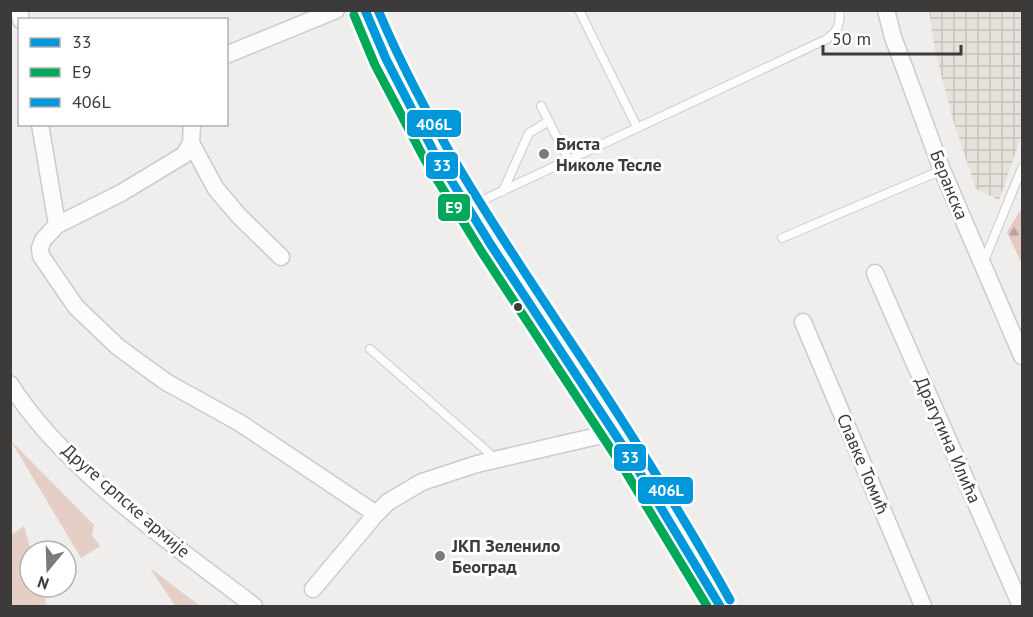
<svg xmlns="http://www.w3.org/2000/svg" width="1033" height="617" font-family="'PT Sans',sans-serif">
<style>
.industrial{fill:url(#industrial-grid)}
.green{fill:#e4cec6}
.forest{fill:url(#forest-firs)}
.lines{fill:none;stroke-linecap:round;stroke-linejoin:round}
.service-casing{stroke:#cccbc9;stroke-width:10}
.minor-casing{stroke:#cccbc9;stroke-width:19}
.tertiary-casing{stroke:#cccbc9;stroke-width:23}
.service{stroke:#fdfcfc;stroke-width:8}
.minor{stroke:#fdfcfc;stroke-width:16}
.tertiary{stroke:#fdfcfc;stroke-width:21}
.bus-1-casing{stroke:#fff;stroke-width:14}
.bus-2-casing{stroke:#fff;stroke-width:14}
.bus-3-casing{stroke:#fff;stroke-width:14}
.bus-1{stroke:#0098da;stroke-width:9}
.bus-2{stroke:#00a859;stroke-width:9}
.bus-3{stroke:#0098da;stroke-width:9}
.poi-dot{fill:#7b7a78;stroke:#fff;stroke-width:2}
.bus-dot{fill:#3c3b39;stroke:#fff;stroke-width:2}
.labels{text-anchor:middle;stroke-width:6;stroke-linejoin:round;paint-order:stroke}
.poi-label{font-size:18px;font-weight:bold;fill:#3c3b39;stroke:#fff;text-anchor:start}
.street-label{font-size:18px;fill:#3c3b39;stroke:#fff}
.line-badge{stroke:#fff;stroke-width:2}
.badge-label{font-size:16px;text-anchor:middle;font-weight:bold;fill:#fff}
</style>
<defs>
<pattern id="industrial-grid" width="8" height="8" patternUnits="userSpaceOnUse" patternTransform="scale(1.5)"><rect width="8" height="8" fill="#e6e1da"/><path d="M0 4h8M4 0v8" fill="none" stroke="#c6c2bc"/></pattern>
<pattern id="forest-firs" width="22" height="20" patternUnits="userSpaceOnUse" patternTransform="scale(1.5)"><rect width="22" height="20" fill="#e2c9c2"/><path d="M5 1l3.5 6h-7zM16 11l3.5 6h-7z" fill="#b8a49f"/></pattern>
</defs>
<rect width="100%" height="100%" fill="#f0eeec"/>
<path class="industrial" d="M929 11H1022V134L999 200 976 189 953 120 935 51Z"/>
<path class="green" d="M11 441 94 525 92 535 100 546 81 558Z
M24 526 31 551 30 587H41L47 606H11V535Z
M150 568 200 606H175Z"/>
<path class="forest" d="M1022 208V264L1007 232Z"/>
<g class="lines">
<defs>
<path id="service" d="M579 10 637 127
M541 106 569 161
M503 191 529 133 549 121
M468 207 827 39C838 30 841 25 839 10
M782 238 942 170
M984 261 1022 168
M370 349 496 459"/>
<path id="minor" d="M19 10 21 20
M886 10 893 37 942 170 1022 356
M226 55 336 10
M40 124 57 225
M192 124 191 143 184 155 121 193 57 225 43 240 40 248 41 256 76 307 118 347 166 382 240 423 376 514
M191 143 216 189 239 216 281 257
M875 273 1021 606
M803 322 923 606
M10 384C65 471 173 544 254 606
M313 589 376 514 388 502 422 482 477 464 615 432"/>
<path id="tertiary" d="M365 10C417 144 502 260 580 378 629 453 677 528 720 606"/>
</defs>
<use href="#service" class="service-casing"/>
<use href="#minor" class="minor-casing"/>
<use href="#tertiary" class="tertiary-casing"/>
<use href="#service" class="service"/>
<use href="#minor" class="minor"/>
<use href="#tertiary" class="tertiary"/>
<defs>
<path id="bus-1" d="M365 10 386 59 435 154 491 245 634 463 720 606"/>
<path id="bus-2" d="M354 15 375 65 425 160 481 251 624 469 707 606"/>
<path id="bus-3" d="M378 10C434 142 512 253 590 371 639 446 687 522 730 600"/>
</defs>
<use href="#bus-1" class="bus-1-casing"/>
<use href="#bus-2" class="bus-2-casing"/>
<use href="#bus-3" class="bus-3-casing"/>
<use href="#bus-1" class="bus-1"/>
<use href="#bus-2" class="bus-2"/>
<use href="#bus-3" class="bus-3"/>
</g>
<g class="poi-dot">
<circle cx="544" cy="154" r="6"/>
<circle cx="440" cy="556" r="6"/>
</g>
<circle class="bus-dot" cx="518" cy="307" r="5"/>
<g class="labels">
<g class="poi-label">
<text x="556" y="150">Биста<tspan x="556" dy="21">Николе Тесле</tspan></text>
<text x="452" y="552">ЈКП Зеленило<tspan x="452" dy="21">Београд</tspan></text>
</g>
<g class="street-label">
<text transform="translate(949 185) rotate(68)" y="6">Беранска</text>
<text transform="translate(948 440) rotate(66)" y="6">Драгутина Илића</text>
<text transform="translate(863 464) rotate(67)" y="6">Славке Томић</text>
<text transform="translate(126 501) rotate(41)" y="6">Друге српске армије</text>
</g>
</g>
<g class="line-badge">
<rect x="406" y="109" width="56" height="29" rx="6" fill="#0098da"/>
<rect x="425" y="151" width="34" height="29" rx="6" fill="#0098da"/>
<rect x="437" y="193" width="34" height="29" rx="6" fill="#00a859"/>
<rect x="613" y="443" width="34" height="29" rx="6" fill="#0098da"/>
<rect x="637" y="476" width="57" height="29" rx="6" fill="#0098da"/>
</g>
<g class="badge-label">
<text x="434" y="130">406L</text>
<text x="442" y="171">33</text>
<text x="454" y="213">E9</text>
<text x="630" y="463">33</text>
<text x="666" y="496">406L</text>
</g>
<rect width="1033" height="617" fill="none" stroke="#3c3b39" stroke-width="24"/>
<rect x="18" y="18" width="210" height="108" fill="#ffffff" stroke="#b1b1b0" stroke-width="1.5"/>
<rect x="30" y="38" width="30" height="9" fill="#0098da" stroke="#b1b1b0" stroke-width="1.5"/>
<text x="72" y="48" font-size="18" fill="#3c3b39">33</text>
<rect x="30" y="68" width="30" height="9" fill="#00a859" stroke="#b1b1b0" stroke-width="1.5"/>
<text x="72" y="78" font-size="18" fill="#3c3b39">E9</text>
<rect x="30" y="98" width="30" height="9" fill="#0098da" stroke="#b1b1b0" stroke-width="1.5"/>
<text x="72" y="108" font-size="18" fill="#3c3b39">406L</text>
<g transform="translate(48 569) rotate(199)"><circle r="28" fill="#ffffff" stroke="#b1b1b0" stroke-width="1.5"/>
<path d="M0-4.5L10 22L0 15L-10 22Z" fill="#7b7a78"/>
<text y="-9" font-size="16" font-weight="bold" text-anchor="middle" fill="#3c3b39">N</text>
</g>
<path d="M823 45v9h138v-9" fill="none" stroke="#3c3b39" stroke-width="3"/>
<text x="832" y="45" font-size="18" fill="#3c3b39" stroke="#ffffff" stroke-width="4.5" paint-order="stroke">50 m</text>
</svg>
